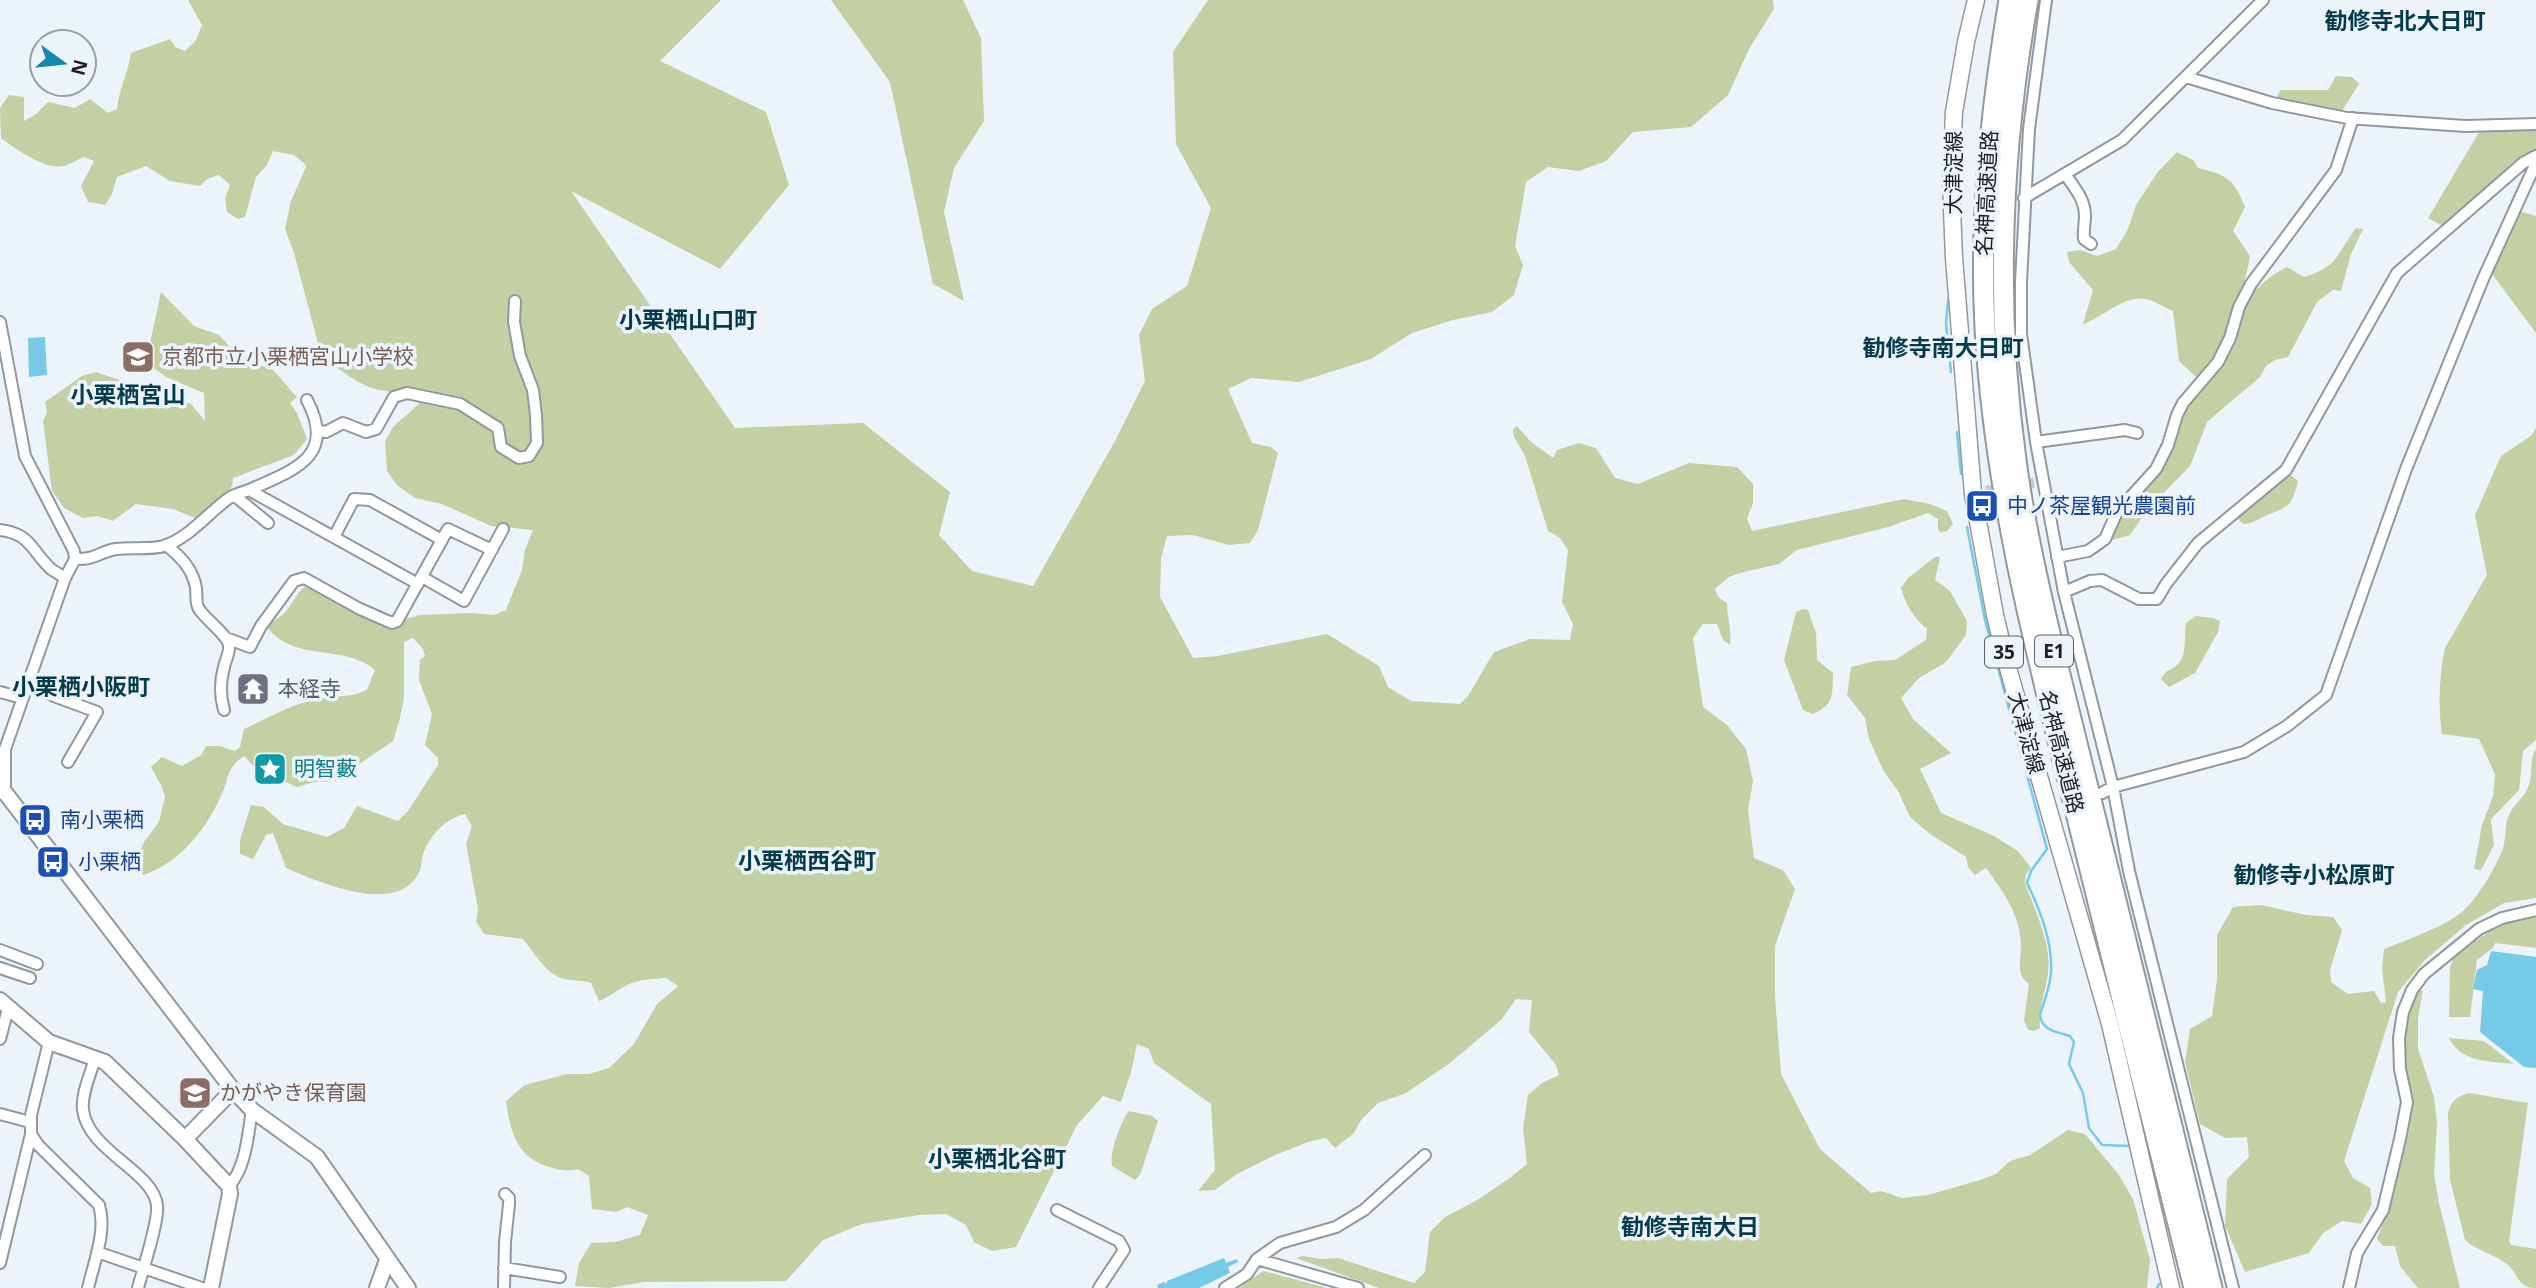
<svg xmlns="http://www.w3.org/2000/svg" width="2536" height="1288" font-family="'Noto Sans','Noto Sans JP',sans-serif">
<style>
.green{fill:#c3d0a3}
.water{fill:#74cae7}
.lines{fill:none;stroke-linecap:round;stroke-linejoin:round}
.stream{stroke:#74cae7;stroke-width:2.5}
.street-tunnel{stroke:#c3c9d0;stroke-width:10;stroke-dasharray:10 5;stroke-linecap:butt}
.street-casing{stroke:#91989e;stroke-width:14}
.secondary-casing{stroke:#91989e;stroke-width:18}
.primary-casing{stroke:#91989e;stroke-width:19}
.highway-casing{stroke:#91989e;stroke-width:23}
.street{stroke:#fff;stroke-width:10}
.secondary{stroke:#fff;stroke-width:14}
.primary{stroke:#fff;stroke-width:16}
.highway{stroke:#fff;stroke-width:19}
.labels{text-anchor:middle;stroke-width:7;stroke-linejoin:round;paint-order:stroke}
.shield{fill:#ecf3fb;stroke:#5b5f64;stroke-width:2}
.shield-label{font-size:19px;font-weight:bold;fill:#1d2023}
.street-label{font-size:21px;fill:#1d2023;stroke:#ecf3fb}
.education-label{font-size:21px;fill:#785e54;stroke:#ecf3fb;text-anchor:start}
.transit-label{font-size:21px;fill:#164399;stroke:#ecf3fb;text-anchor:start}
.worship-label{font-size:21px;fill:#5b616d;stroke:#ecf3fb;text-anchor:start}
.culture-label{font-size:21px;fill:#0d838f;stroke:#ecf3fb;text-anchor:start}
.neighbourhood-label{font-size:23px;font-weight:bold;fill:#053c4d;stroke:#ecf3fb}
</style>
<rect width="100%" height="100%" fill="#ecf3fb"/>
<path class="green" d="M188 0H721L660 61 766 112 789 185 720 269 571 191 735 428 863 423 950 492 939 535 972 571 1033 586 1115 441 1145 381 1139 335 1152 309 1187 286 1211 208 1176 144 1173 52 1208 0H1773L1774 9 1749 49 1728 95 1691 127 1633 132 1606 161 1579 171 1548 167 1526 182 1515 246 1523 265 1514 295 1492 312 1453 320 1412 333 1371 359 1299 382 1251 378 1228 389 1252 443 1271 447 1278 453 1258 530 1250 543 1229 545 1193 535 1167 536 1161 558 1160 597 1193 658 1218 656 1327 634 1379 666 1388 687 1411 701 1460 704 1468 696 1494 652 1530 639 1570 640 1573 624 1562 602 1568 550 1560 538 1548 531 1525 456 1514 437 1513 429 1517 426 1530 441 1553 458 1557 450 1579 443 1596 448 1615 478 1638 484 1689 463 1737 467 1753 484V503L1747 519 1752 531 1904 499 1930 504 1947 511 1953 524 1947 531 1940 532 1938 529V519L1928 513 1888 527 1797 550 1779 564 1740 573 1729 577 1715 589 1718 597 1727 603C1727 618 1732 630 1730 645L1723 640 1717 624H1703L1693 638 1703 707 1727 725 1746 749 1753 781 1748 810 1754 858 1783 870 1795 889 1775 946V997L1781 1074 1820 1149 1871 1193 1881 1191 1902 1198 1928 1195 1980 1180 1996 1174 2010 1161 2030 1155 2068 1130 2085 1134 2119 1175 2133 1199 2150 1260 2147 1288H1379L1296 1258 1303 1256 1321 1259 1338 1258 1414 1283 1425 1272 1430 1232 1445 1217 1479 1199 1511 1177 1527 1164 1523 1128 1528 1095 1542 1083 1559 1075 1556 1065 1529 1032 1532 1000 1516 999 1502 1019 1450 1063 1406 1093 1378 1103 1361 1120 1354 1133 1335 1148 1326 1138 1308 1142 1273 1156 1237 1174 1215 1190 1198 1191 1215 1170 1211 1104 1154 1063 1149 1049 1137 1044 1131 1072 1121 1102 1103 1096 1077 1125 1016 1247 992 1251 974 1242 966 1225 946 1214 919 1215 862 1224 823 1240 786 1281 644 1282 609 1288 575 1286 579 1263 591 1243 615 1242 640 1235 648 1215 627 1207 616 1212 592 1209 589 1176 578 1169C566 1172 558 1170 546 1166 516 1156 510 1130 506 1101L525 1085 567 1074H589L609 1068 634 1044 657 1004 678 986 666 978C653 979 637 979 625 986 616 991 609 997 599 1001L591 983C581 979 569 982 558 977 544 970 532 950 523 939L484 934 476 921 478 909 466 844 472 826 465 814C445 819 431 834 423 854 421 859 422 865 420 870 400 918 319 882 286 868L273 833 266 835 253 859 240 854V840L251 805 264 807 283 824 327 837 344 828 357 806 398 821 408 811 438 765V758L425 745 432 714 419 680 420 660 425 656 423 649 413 638 404 642V696L400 718 393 741 349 771 339 781 315 782 297 787 256 769 244 756C224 770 230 779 220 798 205 831 178 864 143 875L133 867 144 842 159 822 165 797 161 785 151 767 162 757 182 766 201 755 206 746H220L235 751 240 747 244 729C269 717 296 702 323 698 341 695 350 698 367 690L375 670C346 644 293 662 268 628L270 622C288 617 292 598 304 587L329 595 369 620 387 624 420 615 472 613 494 615 506 610 522 570 525 550 533 530 491 526 442 504 415 498 397 485 387 471 385 441 393 427 419 404 414 392C370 392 368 389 333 365L324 366 294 253 285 229 291 201 306 167 304 163 294 155 273 151 267 165 256 177 245 217 238 219 227 212 225 198 230 185 219 175 207 179 200 186 170 181 146 166 117 177 112 194 105 205 88 202 81 186 94 161 84 157C77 160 69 165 63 166 45 170 14 148 1 138L0 108 9 95 24 97V121L35 115 48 102 75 108 90 99 108 113 117 109C119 89 128 73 131 53L170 39 175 47 185 51 196 40 202 25Z
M831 0H963L981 38 984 121 954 168 944 212 964 301 933 284 890 82Z
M2336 76 2352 77 2359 84 2340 114 2275 99 2281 90H2328Z
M2481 129 2536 131V150L2509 167 2444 227 2428 218Z
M2177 152 2193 160 2198 168C2227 175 2234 179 2245 207L2233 231 2250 256 2239 309C2253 292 2266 277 2287 267L2304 277C2338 267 2336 255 2356 228L2363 229 2351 254 2341 291 2333 290 2317 302 2288 357 2275 360 2266 366 2260 377 2207 422 2190 466 2148 509 2130 535 2109 541 2118 517 2155 475 2176 407 2197 392 2196 377 2179 361 2173 311C2165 308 2155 301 2146 299 2124 295 2104 317 2083 324L2093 290 2069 262 2067 252 2080 250 2097 256 2116 249 2128 229 2136 205 2157 173Z
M2519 211 2536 216V333L2492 274 2504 236Z
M161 292 194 326 219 335 240 358 273 370 297 397 290 403 297 413 307 439 294 455 233 478C234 496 208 509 195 518L173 509 136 504 113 521 98 516 83 518 64 508 52 491 43 421 47 412 45 402 82 376 96 372 191 404 205 421 204 393 166 377 146 362Z
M2536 428V740L2523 751 2519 790 2491 819 2494 845 2481 870 2474 869 2482 825 2493 796 2494 786 2495 774 2479 739 2442 734C2438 707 2439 676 2445 648L2487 575 2475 515 2501 456 2532 435Z
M2286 475 2292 476 2298 481C2291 509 2288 506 2265 516 2257 520 2251 524 2243 524L2237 518 2243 507Z
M1935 557H1940L1935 580 1950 591 1967 621 1966 635 1946 662 1919 678 1901 698 1913 719 1951 753 1920 769 1941 813 1992 835 2018 851 2031 868 2026 874 2025 883C2035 910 2052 944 2048 973 2046 992 2038 1009 2040 1028L2034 1031 2028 1030 2024 1020 2029 984C2014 973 2022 958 2021 943 2019 913 2003 891 1986 868L1975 875 1968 867 1966 857 1930 834 1910 817 1898 791 1883 770 1869 739 1865 718 1847 695 1851 667 1875 661 1895 660 1926 640 1927 629C1913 617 1906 605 1901 588L1908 578Z
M1803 609 1808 610 1816 633 1817 660 1833 673C1832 694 1835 704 1813 714L1803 710 1784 660 1796 612Z
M2196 616 2213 618 2220 621 2218 632 2195 673 2169 687 2161 679C2168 667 2170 672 2178 664 2187 656 2184 635 2186 623Z
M2536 749V898L2504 903 2466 925 2425 960 2398 992 2344 1161 2353 1178 2370 1188 2372 1204 2361 1224 2342 1221 2323 1233 2309 1253 2245 1272 2225 1226 2227 1179 2249 1157 2247 1137 2225 1138 2200 1124 2185 1062 2190 1029 2212 1016 2217 979V935L2233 907 2261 905 2306 915 2333 917 2342 930 2330 970 2331 982 2348 994 2374 991 2381 1003 2386 1002 2382 968 2384 949C2406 940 2444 927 2462 912 2477 899 2496 868 2503 848 2506 838 2505 827 2508 817 2513 804 2525 798 2529 785 2533 773 2529 760 2536 749Z
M2536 917V948L2495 943 2493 948 2477 960 2470 1017H2449L2450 967 2454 957 2498 925Z
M2416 991H2423L2418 1017V1049L2434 1097 2437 1122 2434 1174 2439 1203 2460 1288H2418L2400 1266 2395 1246H2383L2377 1239 2389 1206 2410 1106 2404 1056V1039L2407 1014Z
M2449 1038 2484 1041 2514 1064C2490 1061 2461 1063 2449 1038Z
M2469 1093 2528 1103 2509 1241 2511 1245 2536 1249V1288C2517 1288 2519 1274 2508 1265 2495 1254 2477 1251 2465 1240L2450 1179 2448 1113C2451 1101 2457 1096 2469 1093Z
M1129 1111 1152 1116 1158 1121 1140 1175 1135 1180 1112 1166C1109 1153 1121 1121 1129 1111Z
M1263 1271 1320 1286 1326 1288H1239Z"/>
<path class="water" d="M45 337 47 375 29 377 28 338Z
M2491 951 2536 957V1068L2524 1067 2480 1032 2483 991 2473 989 2477 970 2487 965Z
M1224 1258 1226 1263 1237 1259 1238 1262 1228 1267 1230 1273 1199 1288H1158L1157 1285 1164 1282 1167 1284V1281Z"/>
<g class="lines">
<path class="stream" d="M1948 300 1946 323 1951 372
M1957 432 1961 474
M1967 527 1985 620 2047 849 2031 871 2027 883C2040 910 2053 942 2051 973 2050 987 2044 1002 2040 1015 2042 1031 2057 1032 2070 1036L2074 1042 2069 1064 2083 1093 2089 1128 2102 1145 2130 1146
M2157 1288 2159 1284"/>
<path class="street-tunnel" d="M1986 491 2034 483"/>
<defs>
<path id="street" d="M2046 0 2029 129 2021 282V334L2036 442 2064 592 2113 787 2129 871 2233 1288
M2186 77 2272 103 2347 118 2465 126 2536 124
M2065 174C2074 187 2085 199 2085 216 2085 224 2083 231 2084 239L2091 244
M2024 198 2122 140 2263 0
M0 322 25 456 74 551 75 559
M319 431 326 432 343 423 366 432 376 429 394 397 407 393 460 404 498 428 501 447 519 458 529 456 537 443 536 415 533 390 520 356 514 322 515 301
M2036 442 2125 430 2137 433
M249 490 418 584
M235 496 268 523
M0 530C32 534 31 551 51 569 55 572 61 575 65 578
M334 537 354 499 370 500 442 540
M166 545C180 556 193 569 196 588 197 595 195 603 199 609 205 619 229 636 229 646 230 652 225 661 224 667 220 681 220 696 224 710
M2057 557 2088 551 2105 539 2117 512 2156 469 2168 445 2177 415 2183 403 2218 362 2230 338 2239 307 2251 284 2336 170 2353 118
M75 559C95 560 99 552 116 549 130 547 152 550 164 546 189 538 208 513 229 498 235 494 243 492 249 490 294 470 337 457 307 400
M422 577 464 601 503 529
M2064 592 2090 581 2102 580 2139 599H2157L2166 584 2198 543 2286 470 2397 273 2523 163 2536 156
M226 638 250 647 261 626 294 581 304 578 360 609 392 623 397 621 448 529 492 550
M27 686 97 712 68 762
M0 692 22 698
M2102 793 2113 787 2244 752 2287 726 2326 695 2406 469 2483 279 2536 163
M3 794 5 791V749L65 578 75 559
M0 950 37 964
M0 968 30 978
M0 1039 8 1009
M95 1058C91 1073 81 1094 83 1110 88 1151 153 1171 157 1205 159 1222 143 1268 138 1288
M0 1114 30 1122
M31 1134 38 1145 99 1205C107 1231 94 1262 88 1288
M229 1186C246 1168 248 1134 252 1110
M1057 1210 1119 1241 1124 1250 1099 1288
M97 1252 202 1288
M1257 1259 1280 1243 1336 1227 1364 1210 1425 1155
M0 1263 31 1134V1115L49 1042
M504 1268 560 1277
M504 1288 505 1242 509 1204V1198L505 1194
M1225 1288 1247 1274 1257 1259 1358 1288
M2349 1288 2357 1253 2383 1210 2400 1139 2407 1102 2400 1069 2399 1038 2403 1012 2412 990 2424 974 2479 929 2502 918 2536 910"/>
<path id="secondary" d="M0 786 233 1090 252 1110 317 1157 408 1288
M0 1000 49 1042 105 1062 185 1139 229 1186 230 1194 211 1288
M185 1139 233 1090
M377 1288 387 1260"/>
<path id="primary" d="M1976 0 1966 42 1954 112 1951 184 1954 258 1973 494 1995 615 2006 661 2110 1024 2171 1288"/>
<path id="highway" d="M2009 0C1991 109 1979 218 1985 328 1994 490 2034 645 2073 801 2113 963 2153 1126 2194 1288
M2028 0C2001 152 1995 307 2016 460 2024 521 2038 582 2052 642L2212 1288"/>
</defs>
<use href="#street" class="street-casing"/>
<use href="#secondary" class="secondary-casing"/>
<use href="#primary" class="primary-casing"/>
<use href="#highway" class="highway-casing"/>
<use href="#street" class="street"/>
<use href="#secondary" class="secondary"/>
<use href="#primary" class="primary"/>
<use href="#highway" class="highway"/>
</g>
<defs>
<symbol id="school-square" viewBox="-11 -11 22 22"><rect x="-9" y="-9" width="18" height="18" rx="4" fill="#8d6e63" stroke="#ecf3fb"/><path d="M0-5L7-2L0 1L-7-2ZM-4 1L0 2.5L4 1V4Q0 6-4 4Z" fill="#fff"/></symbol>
<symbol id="bus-square" viewBox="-11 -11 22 22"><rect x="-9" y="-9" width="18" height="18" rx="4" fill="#1a4fb4" stroke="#ecf3fb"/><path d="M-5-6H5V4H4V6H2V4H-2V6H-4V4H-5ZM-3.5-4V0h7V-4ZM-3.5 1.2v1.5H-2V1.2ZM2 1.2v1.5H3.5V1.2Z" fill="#fff"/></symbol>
<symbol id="temple-square" viewBox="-11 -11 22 22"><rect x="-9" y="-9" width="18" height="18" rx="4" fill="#6b7280" stroke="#ecf3fb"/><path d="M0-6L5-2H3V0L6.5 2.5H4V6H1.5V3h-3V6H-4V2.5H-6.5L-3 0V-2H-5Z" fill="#fff"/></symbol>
<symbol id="sight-square" viewBox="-11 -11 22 22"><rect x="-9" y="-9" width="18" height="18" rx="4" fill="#0f9aa8" stroke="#ecf3fb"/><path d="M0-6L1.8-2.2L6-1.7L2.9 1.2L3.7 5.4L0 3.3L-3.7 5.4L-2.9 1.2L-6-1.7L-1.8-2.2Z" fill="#fff"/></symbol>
</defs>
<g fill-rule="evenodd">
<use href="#school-square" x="119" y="338" width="38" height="38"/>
<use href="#bus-square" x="1963" y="487" width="38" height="38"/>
<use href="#temple-square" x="234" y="670" width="38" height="38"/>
<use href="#sight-square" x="251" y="750" width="38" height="38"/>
<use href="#bus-square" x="16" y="801" width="38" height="38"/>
<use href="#bus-square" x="34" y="843" width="38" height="38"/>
<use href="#school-square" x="176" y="1074" width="38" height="38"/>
</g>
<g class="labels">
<g class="shield">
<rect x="2035" y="635.5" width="38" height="31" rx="5"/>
<rect x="1985" y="636.5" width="38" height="31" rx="5"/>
</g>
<g class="shield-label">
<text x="2054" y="658">E1</text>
<text x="2004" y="659">35</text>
</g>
<g class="street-label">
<text transform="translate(1954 173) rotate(-90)" y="7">大津淀線</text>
<text transform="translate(1987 193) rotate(-87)" y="7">名神高速道路</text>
<text transform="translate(2026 733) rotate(75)" y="7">大津淀線</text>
<text transform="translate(2061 752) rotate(76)" y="7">名神高速道路</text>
</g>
<g class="education-label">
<text x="162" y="364">京都市立小栗栖宮山小学校</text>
<text x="220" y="1100">かがやき保育園</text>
</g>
<g class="transit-label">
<text x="2007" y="513">中ノ茶屋観光農園前</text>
<text x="60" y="827">南小栗栖</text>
<text x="78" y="869">小栗栖</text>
</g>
<g class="worship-label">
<text x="278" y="696">本経寺</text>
</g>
<g class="culture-label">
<text x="294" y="776">明智藪</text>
</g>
<g class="neighbourhood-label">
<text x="2405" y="29">勧修寺北大日町</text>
<text x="688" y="328">小栗栖山口町</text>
<text x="1943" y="356">勧修寺南大日町</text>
<text x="128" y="403">小栗栖宮山</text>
<text x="81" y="695">小栗栖小阪町</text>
<text x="807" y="869">小栗栖西谷町</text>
<text x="2314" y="883">勧修寺小松原町</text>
<text x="997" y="1167">小栗栖北谷町</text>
<text x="1690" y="1235">勧修寺南大日</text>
</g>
</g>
<g transform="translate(63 63) rotate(105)"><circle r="33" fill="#ecf3fb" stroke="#999fa5" stroke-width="2"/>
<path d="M0-5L12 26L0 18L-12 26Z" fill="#1289ad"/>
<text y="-10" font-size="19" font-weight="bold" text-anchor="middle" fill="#1d2023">N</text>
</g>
</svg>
